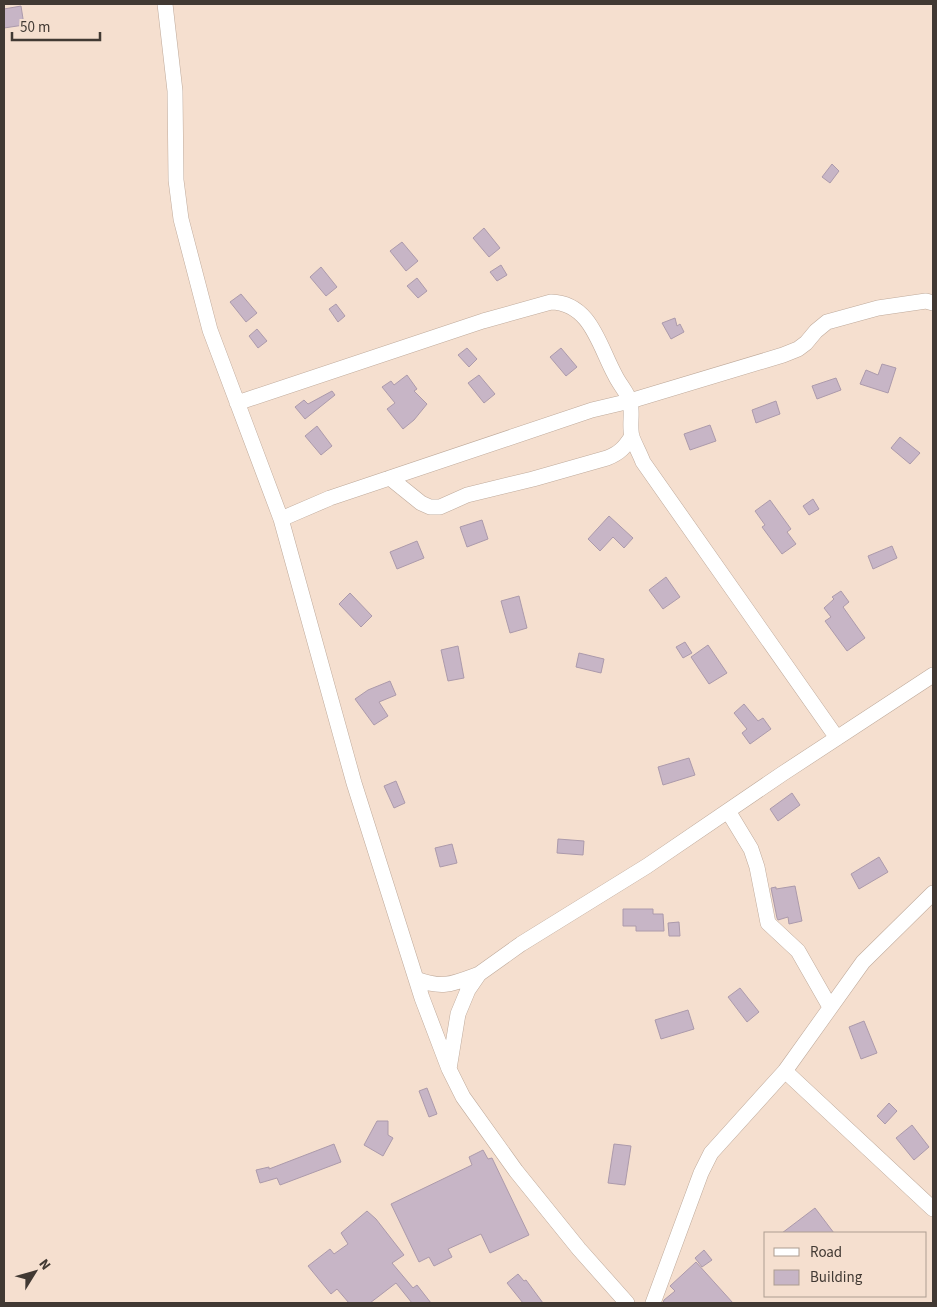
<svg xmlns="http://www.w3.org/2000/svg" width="937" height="1307" font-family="'Source Sans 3',sans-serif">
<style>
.building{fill:#c7b5c6;stroke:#ac9aab}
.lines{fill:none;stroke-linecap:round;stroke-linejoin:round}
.minor-casing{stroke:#bfaa9b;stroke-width:16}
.minor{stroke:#fff;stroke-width:15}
</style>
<rect width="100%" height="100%" fill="#f5dfcf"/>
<path class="building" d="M21 6 24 25 4 28V9Z
M832 164 839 171 830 183 822 177Z
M484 228 500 248 489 257 473 238Z
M402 242 418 261 406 271 390 251Z
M501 265 507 275 497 281 490 272Z
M321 267 337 287 326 296 310 277Z
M417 278 427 291 418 298 407 286Z
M241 294 257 313 246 322 230 302Z
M336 304 345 316 338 322 329 309Z
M675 318 677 326 680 324 684 332 671 339 662 323Z
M257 329 267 341 258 348 249 336Z
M467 348 477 359 469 367 458 355Z
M561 348 577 367 566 376 550 357Z
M882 364 896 368 888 393 860 384 866 370 878 375Z
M407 375 417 389 414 391 427 404 414 420 403 429 387 409 395 403 382 387 391 381 394 385Z
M479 375 495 394 484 403 468 383Z
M836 378 841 390 817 399 812 386Z
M332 391 335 395 305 419 295 407 304 400 308 404Z
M776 401 780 414 756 423 752 410Z
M710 425 716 441 690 450 684 434Z
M317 426 332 446 321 455 305 436Z
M900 437 920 453 910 464 891 448Z
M813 499 819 509 809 515 803 506Z
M770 500 791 529 787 532 796 544 782 554 762 527 765 525 755 511Z
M609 516 633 538 624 548 613 537 600 551 588 539Z
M482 520 488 539 467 547 460 527Z
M417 541 424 558 397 569 390 552Z
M892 546 897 558 873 569 868 556Z
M666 577 680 597 663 609 649 590Z
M841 591 849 602 843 607 865 638 847 651 825 621 831 617 824 608 834 599 832 597Z
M350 593 372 616 361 627 339 604Z
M519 596 527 628 510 633 501 601Z
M685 642 692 653 683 658 676 647Z
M708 645 727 673 709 684 691 657Z
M458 646 464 678 448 681 441 650Z
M579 653 604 659 601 673 576 667Z
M390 681 396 695 379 702 388 716 374 725 355 699 368 690Z
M744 704 758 721 763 718 771 729 750 744 742 733 747 729 734 713Z
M689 758 695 775 663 785 658 767Z
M396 781 405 803 394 808 384 786Z
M792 793 800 805 778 821 770 809Z
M558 839 584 841 583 855 557 853Z
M452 844 457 863 440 867 435 848Z
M879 857 888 872 859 889 851 874Z
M795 886 802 921 789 924 788 917 778 920 777 918 771 888 776 887V889Z
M623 909H653V914H663L664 931H636V926H623Z
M679 922 680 936H669L668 923Z
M740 988 759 1012 747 1022 728 997Z
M688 1010 694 1029 661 1039 655 1020Z
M864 1021 877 1053 861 1059 849 1027Z
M427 1088 437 1114 429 1117 419 1091Z
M889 1103 897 1111 885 1124 877 1116Z
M377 1121H388V1135L393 1138 383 1156 364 1145Z
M912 1125 929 1147 914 1160 896 1138Z
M334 1144 341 1162 280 1185 277 1178 260 1183 256 1170 269 1167V1169Z
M614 1144 631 1146 625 1185 608 1183Z
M483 1150 488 1159 492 1158 529 1235 490 1253 481 1234 448 1249 452 1257 434 1266 429 1257 419 1262 391 1204 472 1165 469 1157Z
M815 1208 834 1233H782Z
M367 1211 376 1219 404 1255 392 1263 413 1288 417 1285 431 1303H412L396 1283 370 1303H349L337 1289 331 1294 308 1266 330 1249 334 1254 348 1244 341 1233Z
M704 1250 712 1260 702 1267 695 1258Z
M696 1262 733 1303H663L664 1300 675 1291 670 1286Z
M518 1274 524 1281 526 1280 543 1303H523L507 1283Z"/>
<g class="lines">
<defs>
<path id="minor" d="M165 4 175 91 176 180 181 219 210 330 281 519 354 783 422 998 449 1069
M237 403 483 321 551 302C591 303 599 346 615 375 619 384 628 393 630 402 633 413 629 426 632 437 635 445 640 454 643 462L837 738
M390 478 421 503 430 507H440L467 495 533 479 607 458C620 453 625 447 632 436
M281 519 330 498 592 410 630 401 783 355 798 349 806 343 816 331 827 322 878 308 926 301 933 303
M728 811 751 849 757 867 768 923 798 951 830 1007
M416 979C443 989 452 984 479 974
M785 1071 933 1209
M627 1303 579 1249 516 1171 463 1097 449 1069 458 1014 468 990 479 974 521 944 647 866 782 774 933 675
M653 1303 701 1173 711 1153 785 1071 863 962 933 893"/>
</defs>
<use href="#minor" class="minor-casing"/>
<use href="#minor" class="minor"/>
</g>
<rect width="937" height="1307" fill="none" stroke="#413933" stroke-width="10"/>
<rect x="764" y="1232" width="162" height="65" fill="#f5dfcf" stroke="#ad9d91"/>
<rect x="774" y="1248" width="25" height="8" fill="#ffffff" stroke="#ad9d91"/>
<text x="810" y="1257" font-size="15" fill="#413933">Road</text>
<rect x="774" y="1270" width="25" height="15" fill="#c7b5c6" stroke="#ad9d91"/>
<text x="810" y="1282" font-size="15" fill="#413933">Building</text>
<g transform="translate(35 1272) rotate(53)" stroke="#f5dfcf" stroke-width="4" paint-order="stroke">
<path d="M0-4L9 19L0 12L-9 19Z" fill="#413933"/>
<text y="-8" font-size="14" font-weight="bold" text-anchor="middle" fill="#413933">N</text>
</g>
<path d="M12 32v8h88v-8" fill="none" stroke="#413933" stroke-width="2.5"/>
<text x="20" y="32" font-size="15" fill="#413933" stroke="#f5dfcf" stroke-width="4" paint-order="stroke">50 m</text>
</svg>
